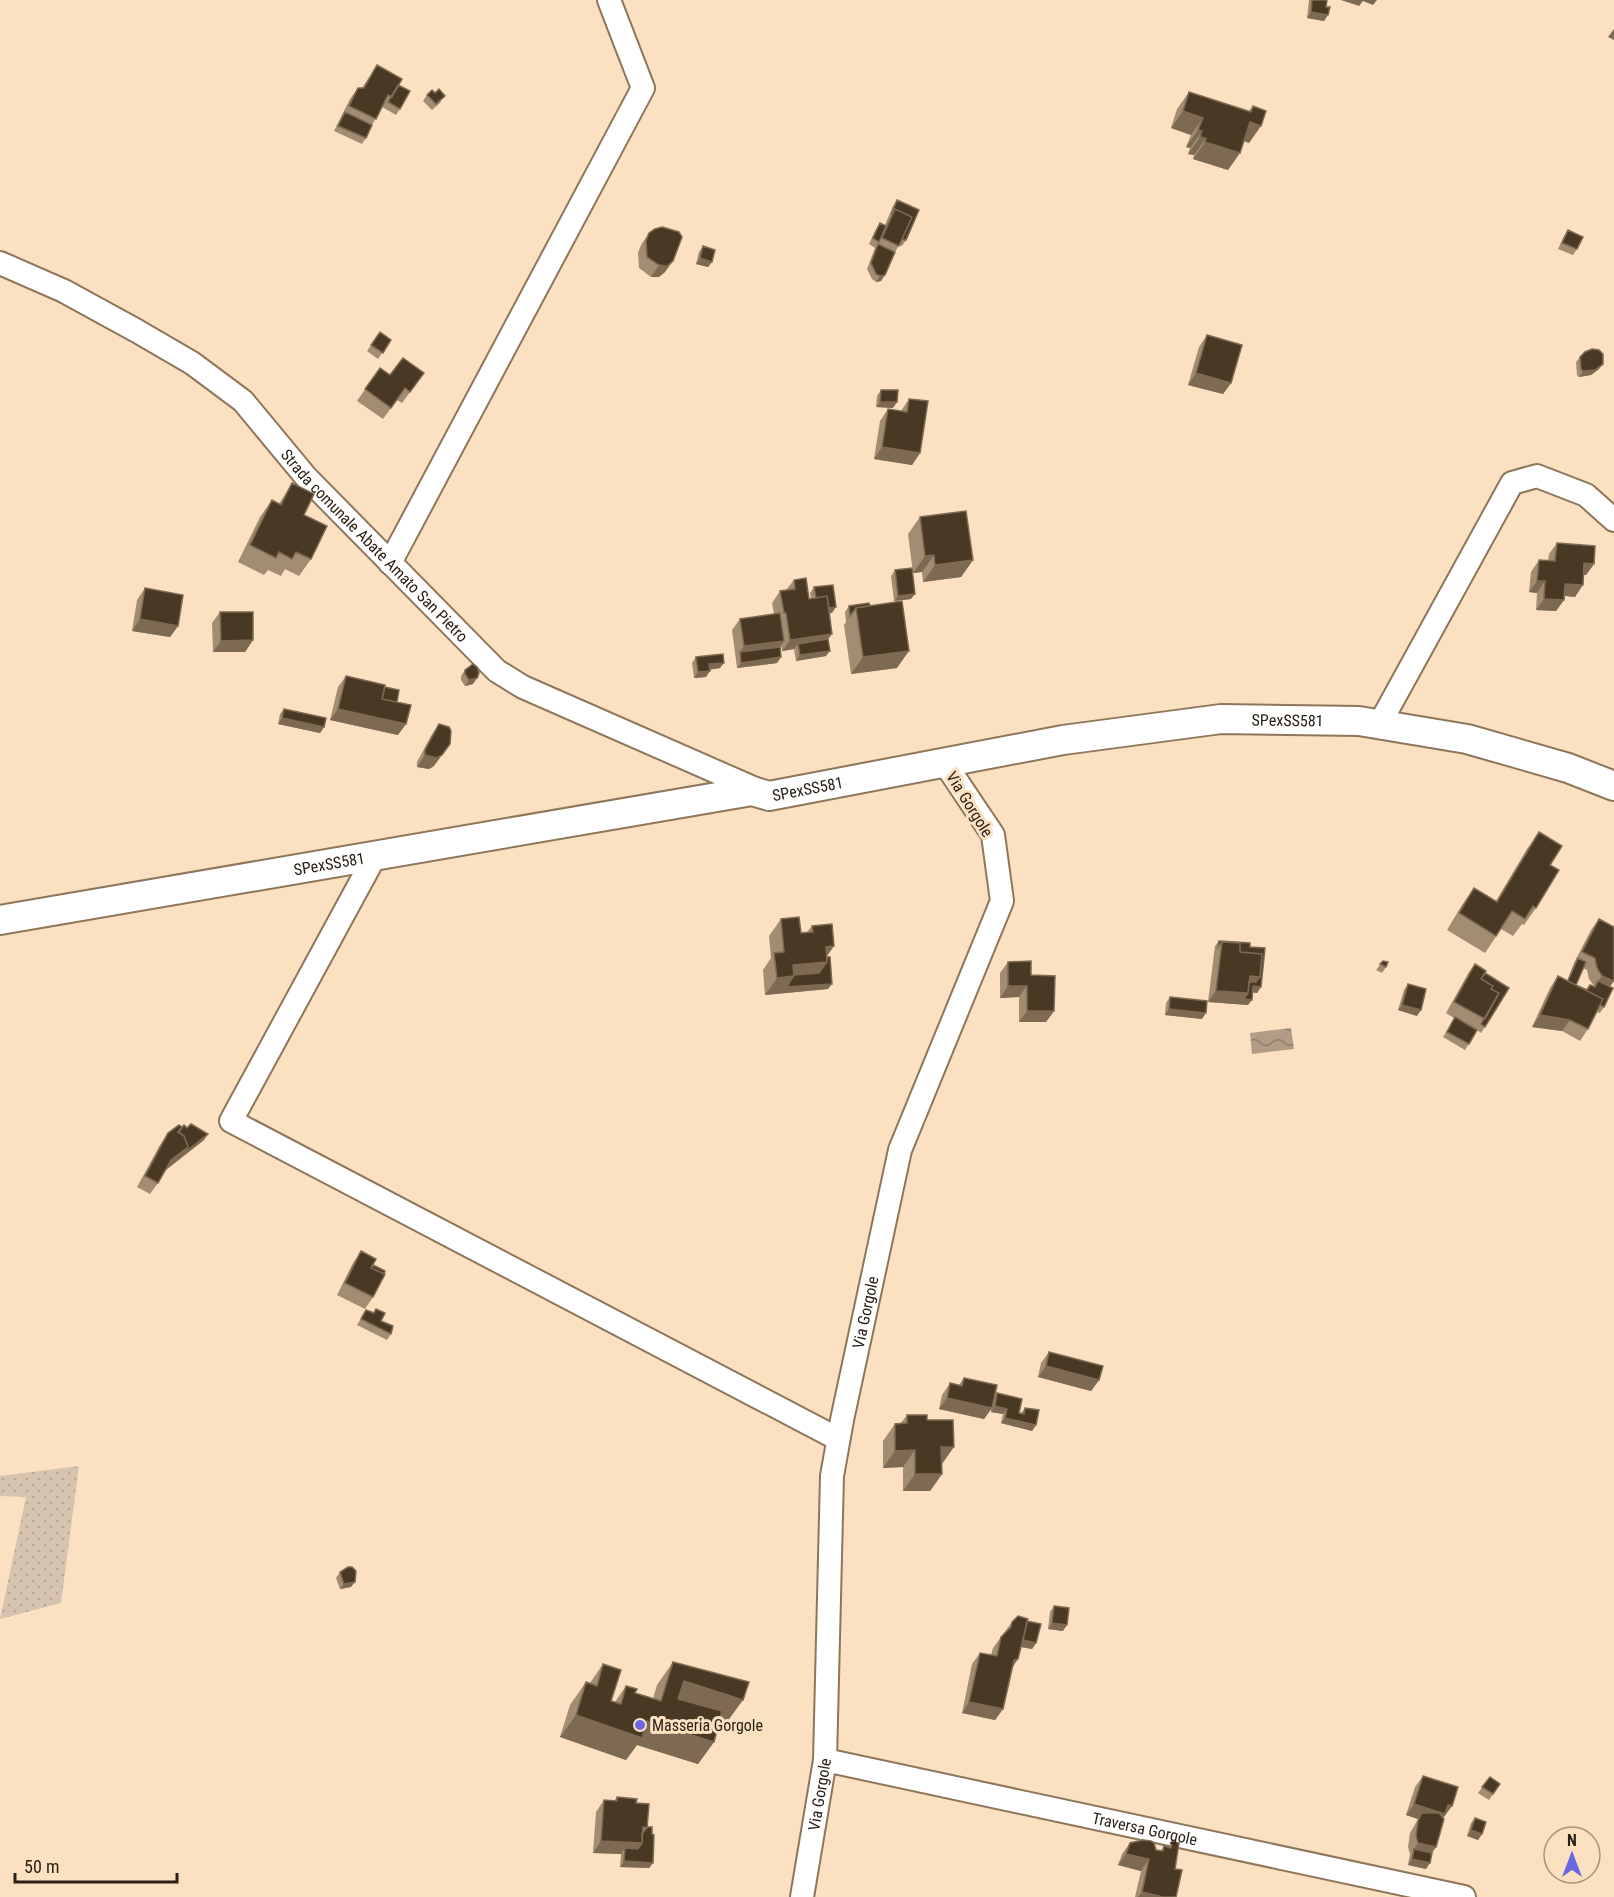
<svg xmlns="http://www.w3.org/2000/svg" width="1614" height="1897" font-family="'Roboto Condensed',sans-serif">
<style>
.grass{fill:url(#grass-dots)}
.water{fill:url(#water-waves)}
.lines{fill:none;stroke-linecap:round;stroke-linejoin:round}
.minor-casing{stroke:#8e765b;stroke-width:26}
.major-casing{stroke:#8e765b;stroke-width:32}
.minor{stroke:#fff;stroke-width:22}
.major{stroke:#fff;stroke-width:28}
.wall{fill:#a28c72;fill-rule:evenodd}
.shaded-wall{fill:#7e6a53}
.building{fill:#493823;stroke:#7e6a53;stroke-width:1.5}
.poi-dot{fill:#6b67e1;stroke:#fbe0c2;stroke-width:2}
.labels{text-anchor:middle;stroke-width:6;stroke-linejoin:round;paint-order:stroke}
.street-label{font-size:16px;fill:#2a2116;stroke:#fbe0c2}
.poi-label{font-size:16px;fill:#2a2116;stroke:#fbe0c2;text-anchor:start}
</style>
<defs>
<pattern id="grass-dots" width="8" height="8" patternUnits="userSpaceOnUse" patternTransform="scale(1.5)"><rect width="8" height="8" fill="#d6c4b0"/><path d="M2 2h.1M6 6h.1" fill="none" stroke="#b8a897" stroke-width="1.8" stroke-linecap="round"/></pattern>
<pattern id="water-waves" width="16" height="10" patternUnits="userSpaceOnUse" patternTransform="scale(1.5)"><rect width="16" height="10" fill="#b19c85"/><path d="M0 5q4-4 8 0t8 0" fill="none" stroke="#907f6c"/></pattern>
</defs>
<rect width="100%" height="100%" fill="#fbe0c2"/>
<path class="grass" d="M79 1466 61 1603 0 1619 26 1497 0 1496V1476Z"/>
<path class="water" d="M1291 1028 1294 1049 1252 1054 1250 1033Z"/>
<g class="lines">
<defs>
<g id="minor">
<path id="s1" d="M0 263 64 291 137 331 192 363 243 401 306 477 497 671 523 687 760 791"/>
<path d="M390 563 643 88 609 0"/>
<path d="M1379 725 1512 483 1537 476 1586 495 1614 520"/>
<path d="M375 856 231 1121 838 1439"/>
<path id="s2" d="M825 1760 1464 1897"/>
<path id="s3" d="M802 1897 825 1760 832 1476 842 1420 900 1150 1002 901 993 835 944 762"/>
</g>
<g id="major">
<path id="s4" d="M0 920 752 791 769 796 1063 740 1221 719 1359 721 1467 739 1568 768 1614 786"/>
</g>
</defs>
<use href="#minor" class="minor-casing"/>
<use href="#major" class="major-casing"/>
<use href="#minor" class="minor"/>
<use href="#major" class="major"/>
</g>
<path class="wall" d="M1309 0H1327L1324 21 1307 18Z
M377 65 398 85 400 109 396 115 382 107 372 125 366 138 362 144 334 131 350 99 358 88H362Z
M1189 92 1249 111 1253 106 1249 143 1244 141 1228 170 1193 159 1194 155 1188 154 1190 148 1186 147 1191 135 1171 128 1177 109Z
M435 93 441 102 432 110 423 101 427 95Z
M897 200 906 240 902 246 899 245 895 252 881 281 876 282 872 279 867 269 875 248 869 244 876 229 880 223 885 225 893 206Z
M1568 230 1577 249 1573 255 1558 249 1564 236Z
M649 233 665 272 659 277H651L639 268 638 253 641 245Z
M703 246 712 262 708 267 696 264 699 252Z
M380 332 391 340 378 359 367 351Z
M1207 335 1231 383 1223 394 1188 385 1199 347Z
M1580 357 1599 369 1591 375 1579 377 1577 375 1576 362Z
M380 368 390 375 424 373 402 403 397 400 383 419 357 401Z
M881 390 893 408 876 407 877 396Z
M909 399 920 453 912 465 874 459 880 421 888 409 901 411Z
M292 483 304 515 311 559 299 576 285 569 281 576 268 570 264 575 238 562 260 517 272 500 279 504Z
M920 517 973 560 961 577 923 582 922 572 913 573 908 534Z
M1557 543 1594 564 1586 575H1584L1575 597 1565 596 1564 600 1556 611 1536 610 1537 593 1529 592 1531 572 1539 560 1548 561 1549 554Z
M895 570 911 599 894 601 891 576Z
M794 580 809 599 811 598 810 593 814 587 832 613H829L828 639 826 656 796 661 794 649 782 651 781 645 780 647 781 657 777 663 737 668 732 630 740 619 774 614 772 603 780 591 786 590Z
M145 588 178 626 170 637 132 631 137 600Z
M849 606H870L897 668 851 674 844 625 846 622 845 612Z
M220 612 253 640 245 652H213L212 623Z
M696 657 720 668 710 670 706 677 694 678 692 663Z
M465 670 477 678 473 684 465 686 461 680V676Z
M346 676 385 687 397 702 398 735 330 720 338 687Z
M284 709 324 727 320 733 278 724 280 714Z
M439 724 434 766 429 769 417 767V762L431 736Z
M1539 832 1550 865 1536 908 1524 925 1522 924 1513 936 1501 929 1485 953 1447 930 1462 905 1474 888 1496 901 1527 849Z
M781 919 801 933 807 932 812 926 827 957 828 989 765 995 763 970 771 958 769 936Z
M1599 919 1610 986 1604 1007 1600 1013 1597 1012 1588 1029 1580 1041 1562 1031 1532 1027 1550 988 1558 976 1567 981 1574 963 1591 930ZM1583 968 1587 970 1589 979 1594 986 1590 985 1586 990 1576 985Z
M1219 941 1250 947 1261 987 1257 993 1253 992 1248 1005 1208 1002 1215 946Z
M1383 961 1386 967 1382 973 1376 970Z
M1008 962 1031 975 1054 1011 1046 1022H1019V997L1000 998V973Z
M1475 964 1485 973V1027L1481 1033 1477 1030 1465 1050 1443 1037 1454 1018 1446 1013 1469 972Z
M1408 984 1417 1016 1398 1010 1404 990Z
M1170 997 1202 1019 1165 1015 1166 1003Z
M168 1133 204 1140 166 1170 158 1183 150 1194 137 1187 160 1145Z
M361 1251 373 1265V1297L365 1309 337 1295 353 1263Z
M376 1309 381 1321 391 1334 387 1340 357 1325 366 1310 373 1313Z
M1049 1352 1099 1380 1091 1391 1038 1377 1041 1363Z
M964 1378 994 1398 997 1393 1019 1413H1021L1025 1408 1036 1425 1032 1431 1001 1423 1003 1414 991 1412V1409L984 1419 939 1409 942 1395 950 1383 959 1385Z
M907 1415 927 1420 942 1464V1474L930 1491H903V1467L883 1468V1441L895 1424 901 1423Z
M340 1572 351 1587 340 1589 336 1578Z
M1054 1606 1063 1631 1048 1629 1050 1612Z
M1027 1621 1036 1643 1032 1649 1021 1647 1012 1669 1003 1709 995 1720 962 1713 972 1664 980 1653 991 1655 993 1648 1012 1622Z
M673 1662 727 1722 720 1720 714 1742 698 1764 637 1745 626 1760 560 1737 570 1705 586 1682 590 1683 603 1664 611 1701 615 1702 626 1686 635 1693 653 1699 657 1685Z
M1423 1776 1444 1817H1443L1436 1847 1432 1853 1426 1869 1408 1865 1410 1854 1408 1847 1410 1833 1418 1819 1406 1815 1415 1787Z
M1490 1777 1500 1784 1489 1800 1478 1793Z
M617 1797 636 1803 652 1834 653 1863 649 1868 620 1867 621 1854 593 1853 596 1812 604 1800 614 1801Z
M1475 1818 1482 1834 1478 1840 1467 1836 1471 1823Z
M1172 1841 1175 1869 1176 1897H1135L1141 1871 1118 1865 1122 1854 1130 1843 1156 1850 1161 1851 1164 1846 1168 1847Z"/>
<path class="shaded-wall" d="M1341 0H1377L1373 5 1363 1 1359 6Z
M1311 12 1328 15 1324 21 1307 18Z
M1614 29V40L1608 37Z
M1183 111 1203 118 1191 135 1171 128Z
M1250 122 1261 126 1249 143 1238 139Z
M1198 130 1202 131 1190 148 1186 147Z
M1200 137 1206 138 1194 155 1188 154Z
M1205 142 1240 153 1228 170 1193 159Z
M700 258 712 262 708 267 696 264Z
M673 261 665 272 659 277H651L659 265Z
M885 275 881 281 876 282 880 276Z
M1603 364 1599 369 1591 375 1579 377 1583 371Z
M1196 373 1231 383 1223 394 1188 385Z
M880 402H897L893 408 876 407Z
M882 447 920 453 912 465 874 459Z
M934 555 922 572 913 573 925 556Z
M973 560 961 577 923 582 935 565Z
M1584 563 1594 564 1586 575H1576Z
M1537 581H1545L1537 593 1529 592Z
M1565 584 1583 585 1575 597 1557 595Z
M915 594 911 599 894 601 898 596Z
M1544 599 1564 600 1556 611 1536 610Z
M836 607 832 613 820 615 824 609Z
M140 619 178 626 170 637 132 631Z
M832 634 824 645 798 644 794 649 782 651 790 640Z
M253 640 245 652H213L221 641Z
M784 641 776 653 740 652 744 646Z
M830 651 826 656 796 661 800 655Z
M909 651 897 668 851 674 863 657Z
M781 657 777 663 737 668 741 663Z
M724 663 720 668 705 670 709 664Z
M710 671 706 677 694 678 698 672Z
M477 678 473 684 465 686 469 680Z
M338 709 406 724 398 735 330 720Z
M282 718 324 727 320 733 278 724Z
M425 755H442L434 766 429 769 417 767Z
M834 946 823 962H827L832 984 828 989 765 995 777 978 793 965 826 947Z
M1250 976 1260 977 1261 987 1257 993 1249 992 1245 988Z
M1602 976 1614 981 1606 992 1598 981 1594 987Z
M1008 986H1027L1019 997 1000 998Z
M1216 991 1248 993 1252 1000 1248 1005 1208 1002Z
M1402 1005 1421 1010 1417 1016 1398 1010Z
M1169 1009 1206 1013 1202 1019 1165 1015Z
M1027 1011H1054L1046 1022H1019Z
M1540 1015 1570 1020 1562 1031 1532 1027Z
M208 1134 204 1140 163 1172 171 1160 188 1147Z
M1046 1366 1099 1380 1091 1391 1038 1377Z
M947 1398 992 1408 984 1419 939 1409Z
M995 1406 1007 1409 1003 1414 991 1412Z
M1005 1418 1036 1425 1032 1431 1001 1423Z
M941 1447H954L942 1464Z
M915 1450 903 1467 883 1468 895 1451Z
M915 1474H942L930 1491H903Z
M355 1582 351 1587 340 1589 344 1584Z
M1052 1623 1067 1625 1063 1631 1048 1629Z
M1020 1640 1036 1643 1032 1649 1016 1646Z
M1018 1659 1010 1671 1014 1660Z
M684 1681 743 1700 727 1722 668 1703Z
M969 1702 1003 1709 995 1720 962 1713Z
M576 1715 647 1721 714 1742 698 1764 637 1745 626 1760 560 1737Z
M1414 1804 1448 1805 1452 1806 1444 1817 1422 1813 1418 1819 1406 1815Z
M1471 1830 1482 1834 1478 1840 1467 1836Z
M601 1841 642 1843 634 1854 625 1848 621 1854 593 1853Z
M1418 1843 1436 1847 1428 1858 1414 1849Z
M1126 1854 1149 1859 1141 1871 1118 1865Z
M1412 1859 1430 1863 1426 1869 1408 1865Z
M624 1861 653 1863 649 1868 620 1867Z
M1142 1892 1163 1897H1138Z"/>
<path class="building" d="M1312 0H1327L1326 7H1330L1328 15 1311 12Z
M377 65 402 79 392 97 388 95 376 119 349 106 358 88H364Z
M398 85 410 91 400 109 388 102Z
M439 89 445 96 436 104 427 95 432 90 435 93Z
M1189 92 1251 112 1253 106 1266 111 1261 126 1250 122 1240 153 1205 142 1206 138 1200 137 1202 131 1198 130 1203 118 1183 111Z
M345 112 372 125 366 138 338 126Z
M897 200 919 210 906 240 902 239 912 217 895 209 891 215Z
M895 209 912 217 899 246 882 238Z
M880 223 886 226 879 242 873 238Z
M662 227 679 232 682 237 673 261 667 266 659 265 647 257 646 241 649 233 655 229Z
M1568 230 1583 237 1577 249 1562 243Z
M878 244 895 252 885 275 880 276 876 274 871 263Z
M703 246 715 250 712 262 700 258Z
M380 332 391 340 383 353 371 345Z
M1207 335 1242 345 1231 383 1196 373Z
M1592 349 1599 350 1603 354V364L1595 370 1583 371 1581 369 1580 357 1585 352Z
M403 358 424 373 410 392 405 388 391 408 365 389 380 368 390 375Z
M881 390H898L897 402H880Z
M909 399 928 401 920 453 882 447 888 409 907 412Z
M292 483 314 494 304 515 327 526 311 559 296 552 292 559 279 552 276 558 250 545 272 500 281 505Z
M966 511 973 560 935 565 934 555 925 556 920 517Z
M1557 543 1595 546 1594 564 1584 563 1583 585 1565 584 1564 600 1544 599 1545 581H1537L1539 560 1555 561Z
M912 568 915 594 898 596 895 570Z
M806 578 809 599 827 596 832 634 790 640 786 613H784L780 591 795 589 794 580Z
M833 585 836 607 829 608 827 596 816 598 814 587Z
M145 588 183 595 178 626 140 619Z
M902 601 909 651 863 657 856 608Z
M869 603 870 606 856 608 850 616 849 606Z
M220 612H253V640L221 641Z
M780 613 784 641 744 646 740 619Z
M828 639 830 651 800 655 798 644Z
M780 647 781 657 741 663 740 652Z
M723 654 724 663 709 664 710 671 698 672 696 657Z
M473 664 477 667 479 673 477 678 469 680 465 674V670Z
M346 676 385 685 382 699 411 705 406 724 338 709Z
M385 687 399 690 397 702 382 699Z
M284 709 326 718 324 727 282 718Z
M439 724 449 727 451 731 450 744 442 755 437 758 425 755V750Z
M1539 832 1562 846 1550 865 1559 870 1536 908 1533 906 1525 919 1512 911 1496 936 1459 913 1474 888 1497 902Z
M799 917 801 933 813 932 812 926 832 924 834 946 826 947 827 962 793 965 794 976 777 978 774 953 784 952 781 919Z
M1599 919 1614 927V981L1602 976 1597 968 1595 958 1582 952Z
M1219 941 1250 943V947L1265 948 1261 987 1253 986 1252 1000 1244 999 1248 993 1249 982H1256L1260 977 1262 954 1240 952V943L1222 942 1218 947Z
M1222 942 1240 943V952L1262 954 1260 977 1250 976 1248 993 1216 991Z
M827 957H830L832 984 787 987 794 975 819 973 827 962Z
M1578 958 1586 962 1576 985 1587 990 1590 985 1595 987 1598 981 1613 988 1604 1007 1600 1005 1603 999 1568 981Z
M1031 961V975L1055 976 1054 1011H1027V986H1008V962Z
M1383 961 1388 962 1386 967 1380 964Z
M1475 964 1486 971 1481 979 1493 986 1491 989 1499 993 1485 1019 1454 1002Z
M1485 973 1509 988 1485 1027 1481 1024 1499 993 1491 989 1493 986 1481 979Z
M1558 976 1603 999 1588 1029 1570 1020 1540 1015Z
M1408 984 1426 989 1421 1010 1402 1005Z
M1170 997 1207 1001 1206 1013 1169 1009Z
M1455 1017 1477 1030 1469 1044 1447 1032Z
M191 1124 208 1134 184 1153 188 1147 184 1136 179 1132 184 1125 187 1128Z
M179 1125 182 1127 178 1132 184 1136 188 1147 171 1160 158 1183 145 1176 168 1133Z
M361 1251 376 1259 371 1268 385 1274 373 1297 345 1283Z
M373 1265 385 1271 384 1274 371 1268Z
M376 1309 385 1313 381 1321 393 1326 391 1334 361 1319 366 1310 374 1313Z
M1049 1352 1103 1366 1099 1380 1046 1366Z
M964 1378 997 1385 992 1408 947 1398 950 1383 962 1386Z
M997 1393 1022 1399 1019 1413 1024 1414 1025 1408 1039 1410 1036 1425 1005 1418 1007 1409 995 1406Z
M907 1415H927V1420H953L954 1447H941L942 1474H915V1450L895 1451V1424L907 1423Z
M348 1567H352L356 1571 355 1582 344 1584 340 1572Z
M1054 1606 1069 1608 1067 1625 1052 1623Z
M1018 1616 1028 1619 1018 1659 1014 1660 1003 1709 969 1702 980 1653 997 1656 1001 1637 1011 1627 1012 1622Z
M1027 1621 1041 1624 1036 1643 1023 1640Z
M673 1662 749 1682 743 1700 684 1681 678 1699 722 1711 714 1742 647 1721 642 1738 576 1715 586 1682 597 1686 603 1664 621 1670 611 1701 621 1704 626 1686 637 1689 635 1693 661 1701Z
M1423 1776 1458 1787 1452 1806 1448 1805 1445 1814 1414 1804Z
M1490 1777 1500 1784 1493 1794 1482 1787Z
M617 1797 637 1799 636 1803 649 1804 647 1828 643 1827 642 1843 601 1841 604 1800 617 1801Z
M1422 1813H1439L1444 1819 1436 1847 1418 1843 1416 1836 1418 1821Z
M1475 1818 1486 1822 1482 1834 1471 1830Z
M647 1827H652V1834L654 1835 653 1863 624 1861 625 1848 638 1849 642 1843V1833H643Z
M1143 1840 1151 1841 1154 1843 1156 1850 1163 1851 1164 1846 1171 1848 1172 1841 1179 1843 1175 1869 1182 1870 1176 1897H1163L1142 1892 1149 1859 1126 1854 1130 1843Z
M1414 1849 1432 1853 1430 1863 1412 1859Z"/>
<circle class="poi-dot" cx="640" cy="1725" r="6"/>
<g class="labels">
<g class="street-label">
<text dy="6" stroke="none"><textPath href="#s1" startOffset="476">Strada comunale Abate Amato San Pietro</textPath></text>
<text dy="6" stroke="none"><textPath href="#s4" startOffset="1306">SPexSS581</textPath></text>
<text dy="6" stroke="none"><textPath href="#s4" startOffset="820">SPexSS581</textPath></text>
<text transform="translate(970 804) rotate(58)" y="6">Via Gorgole</text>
<text dy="6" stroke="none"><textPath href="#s4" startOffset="334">SPexSS581</textPath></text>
<text dy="6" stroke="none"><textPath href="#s3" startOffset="590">Via Gorgole</textPath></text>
<text dy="6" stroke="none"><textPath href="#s3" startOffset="104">Via Gorgole</textPath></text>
<text dy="6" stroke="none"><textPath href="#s2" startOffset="327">Traversa Gorgole</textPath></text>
</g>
<g class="poi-label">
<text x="652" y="1731">Masseria Gorgole</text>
</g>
</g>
<g transform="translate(1572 1855)"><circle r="28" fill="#fbe0c2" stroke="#a7947d" stroke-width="1.5"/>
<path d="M0-4.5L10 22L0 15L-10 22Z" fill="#6b67e1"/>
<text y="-9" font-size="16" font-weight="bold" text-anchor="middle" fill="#2a2116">N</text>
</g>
<path d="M15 1873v9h162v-9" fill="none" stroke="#2a2116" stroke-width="3"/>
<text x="24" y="1873" font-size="18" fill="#2a2116" stroke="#fbe0c2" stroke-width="4.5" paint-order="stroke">50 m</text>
</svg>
